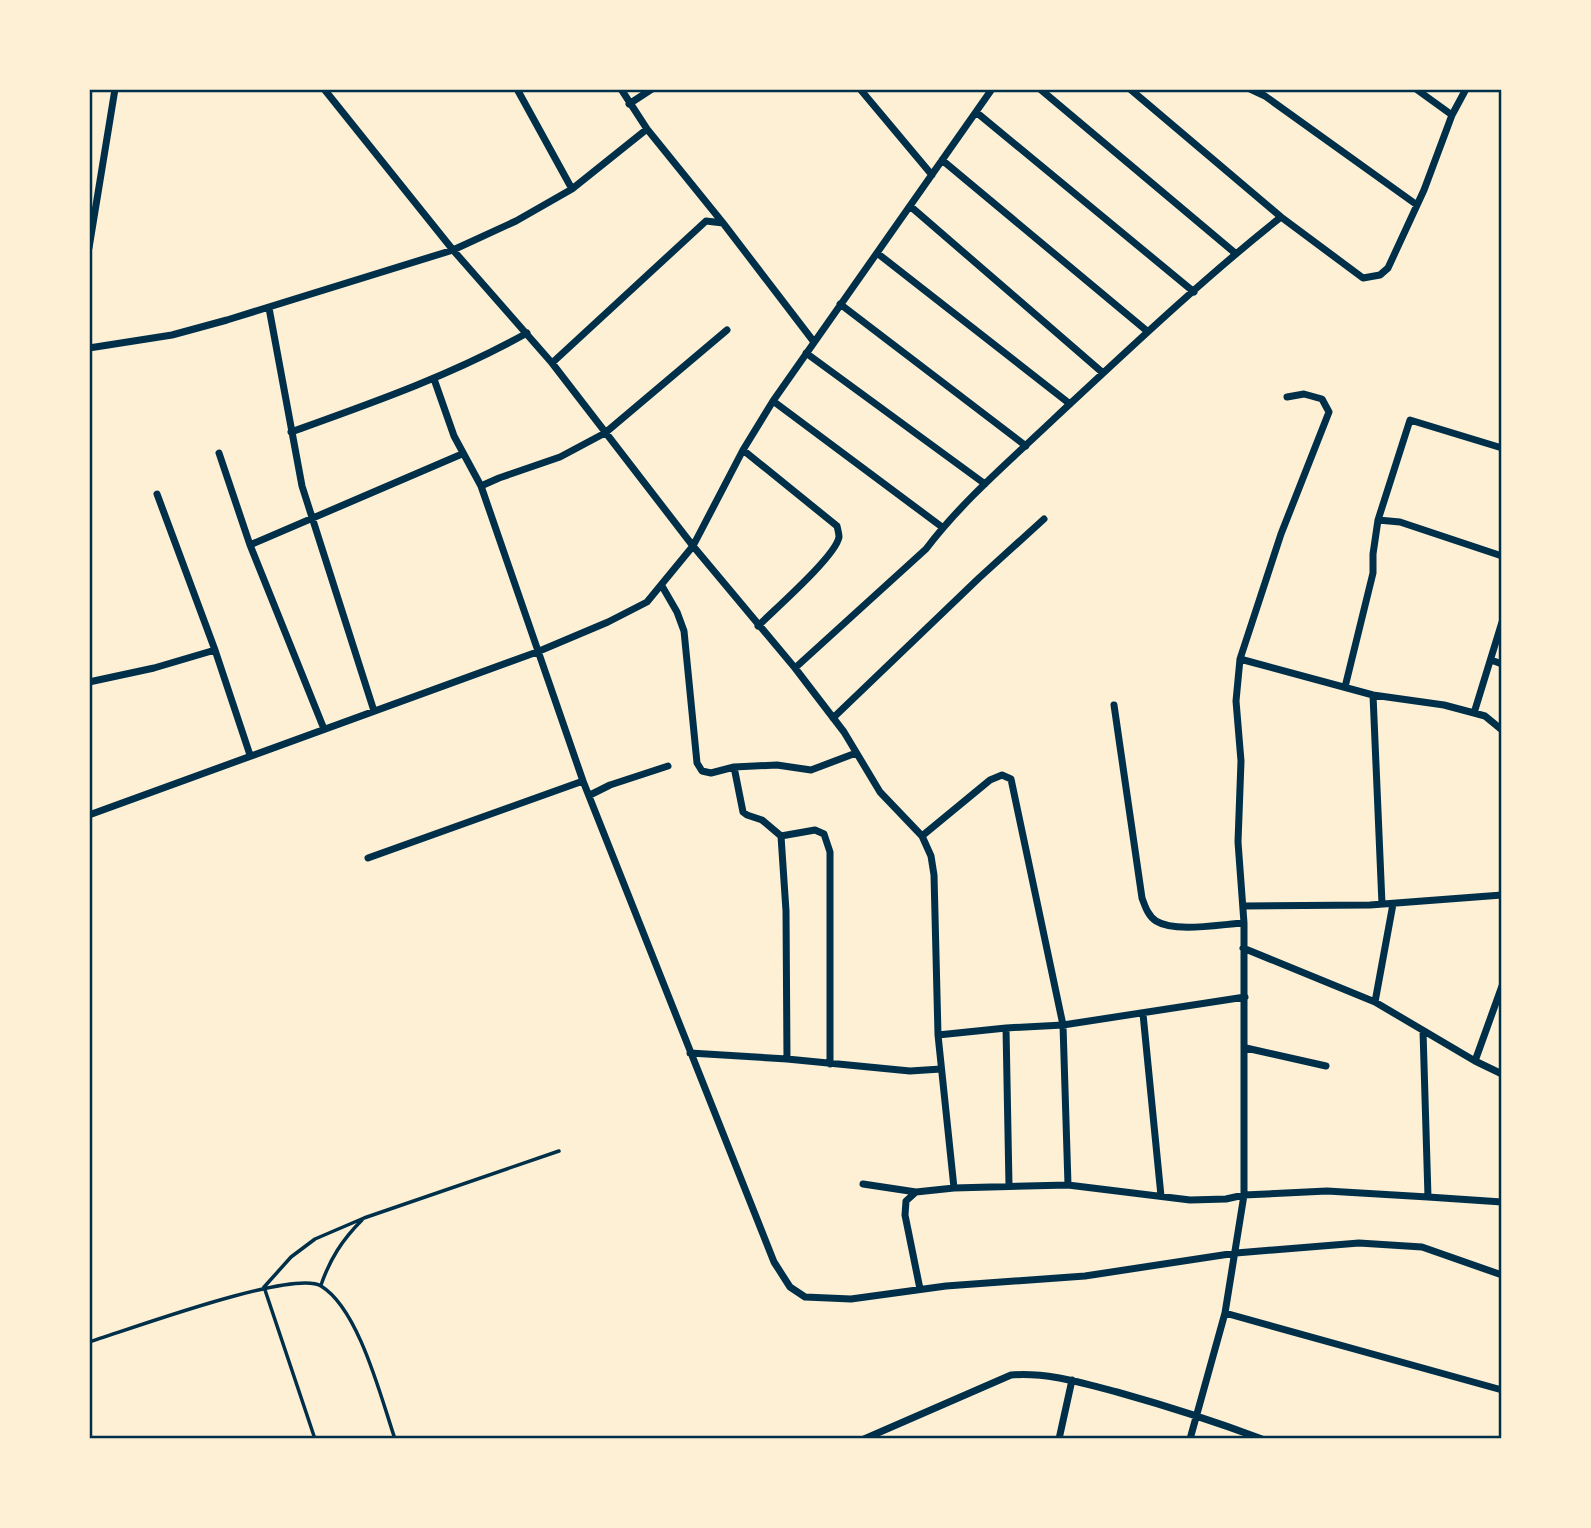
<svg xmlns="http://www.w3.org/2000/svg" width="1591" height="1528" font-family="'Roboto Serif',serif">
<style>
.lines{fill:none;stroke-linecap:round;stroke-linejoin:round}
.service{stroke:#003049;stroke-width:3.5}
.minor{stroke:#003049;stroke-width:7}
.neatline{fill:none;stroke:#003049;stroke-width:2.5}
</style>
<rect width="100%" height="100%" fill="#fdf0d5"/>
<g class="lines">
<path class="service" d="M321 1285C330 1259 342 1240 362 1220
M265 1286 291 1257 315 1239 364 1218 559 1151
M264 1287 315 1439
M89 1342C128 1330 293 1269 321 1286 359 1309 381 1398 395 1439"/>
<path class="minor" d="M324 89 453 250 552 363 693 546 795 668 844 732 880 792 922 836 931 856 934 875 938 1035 954 1188
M517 89 572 189
M621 89 647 129 723 223
M860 89 932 175
M1040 89 1235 253
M1130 89 1281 217
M1250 89 1265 96 1417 205
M1416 89 1452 115
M629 104 652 89
M976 112 1194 292
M942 160 1147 331
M910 206 1103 373
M89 248 115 89
M877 253 1070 404
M840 304 1026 446
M269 308 302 486 374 711
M89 348 172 335 227 320 453 250 516 221 572 189 647 129
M806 353 985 484
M552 363 706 221 723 223 814 342
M434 379 454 436 481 486 499 478 560 457 605 433 727 330
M773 401 942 527
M291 432C372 403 452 375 527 333
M743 450 837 526C838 530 839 534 839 537 836 556 774 610 758 626
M219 453 250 545 324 729
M481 486 583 781 774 1262 790 1287 805 1297 851 1299 946 1286 1085 1276 1236 1253 1359 1243 1422 1247 1502 1275
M157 494 215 650 250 755
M1378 520 1410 420 1502 448
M250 545 462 454
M662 586 677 612 684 631 697 763 702 771 711 773 734 767
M1240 659 1373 695 1444 705 1474 713 1485 716 1502 730
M1491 660 1502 664
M795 668 926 549C963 500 1012 459 1057 416 1130 348 1203 279 1281 217L1363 278 1380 275 1388 268 1424 190 1452 115 1466 89
M89 682 154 668 215 650
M1345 687 1373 573V554L1378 520 1400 522 1502 556
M1373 695 1382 904
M1114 705 1142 898C1145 906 1148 916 1156 921 1175 933 1222 924 1244 923
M1474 713 1502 622
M833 718 979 578 1044 519
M590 795 610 785 668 766
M89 815 537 652 608 622 647 602 693 546 743 450 773 401 992 89
M781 836 815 830 824 834 830 852V1064
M922 836 990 780 1002 775 1011 779 1063 1025 1068 1185
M368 858 583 781
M1243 906 1370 905 1502 895
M1243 948 1375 1002 1475 1061 1502 1074
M1375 1002 1393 904
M1143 1014 1161 1196
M1006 1028 1009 1186
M938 1035 1006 1028 1063 1025 1245 997
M1246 1048 1326 1066
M690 1053 787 1059 910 1071 941 1069
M787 1059 786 911 781 836 762 820 747 815 743 812 734 767 777 765 811 770 856 753
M1475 1061 1502 986
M863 1184 916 1192
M1428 1197 1502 1202
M920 1289 905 1215 906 1201 916 1192 954 1188 1068 1185 1190 1200 1226 1199 1244 1195 1327 1191 1428 1197 1423 1031
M1225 1313 1502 1390
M864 1439 1011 1375C1047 1372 1082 1383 1117 1392 1167 1406 1214 1421 1262 1439
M1059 1439 1072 1380
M1190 1439 1225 1313 1244 1195V923L1238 842 1241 761 1236 701 1240 659 1281 534 1329 412 1322 399 1304 394 1287 397"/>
</g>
<rect width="1591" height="1528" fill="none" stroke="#fdf0d5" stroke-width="182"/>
<rect x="91" y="91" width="1409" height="1346" class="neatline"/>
</svg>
